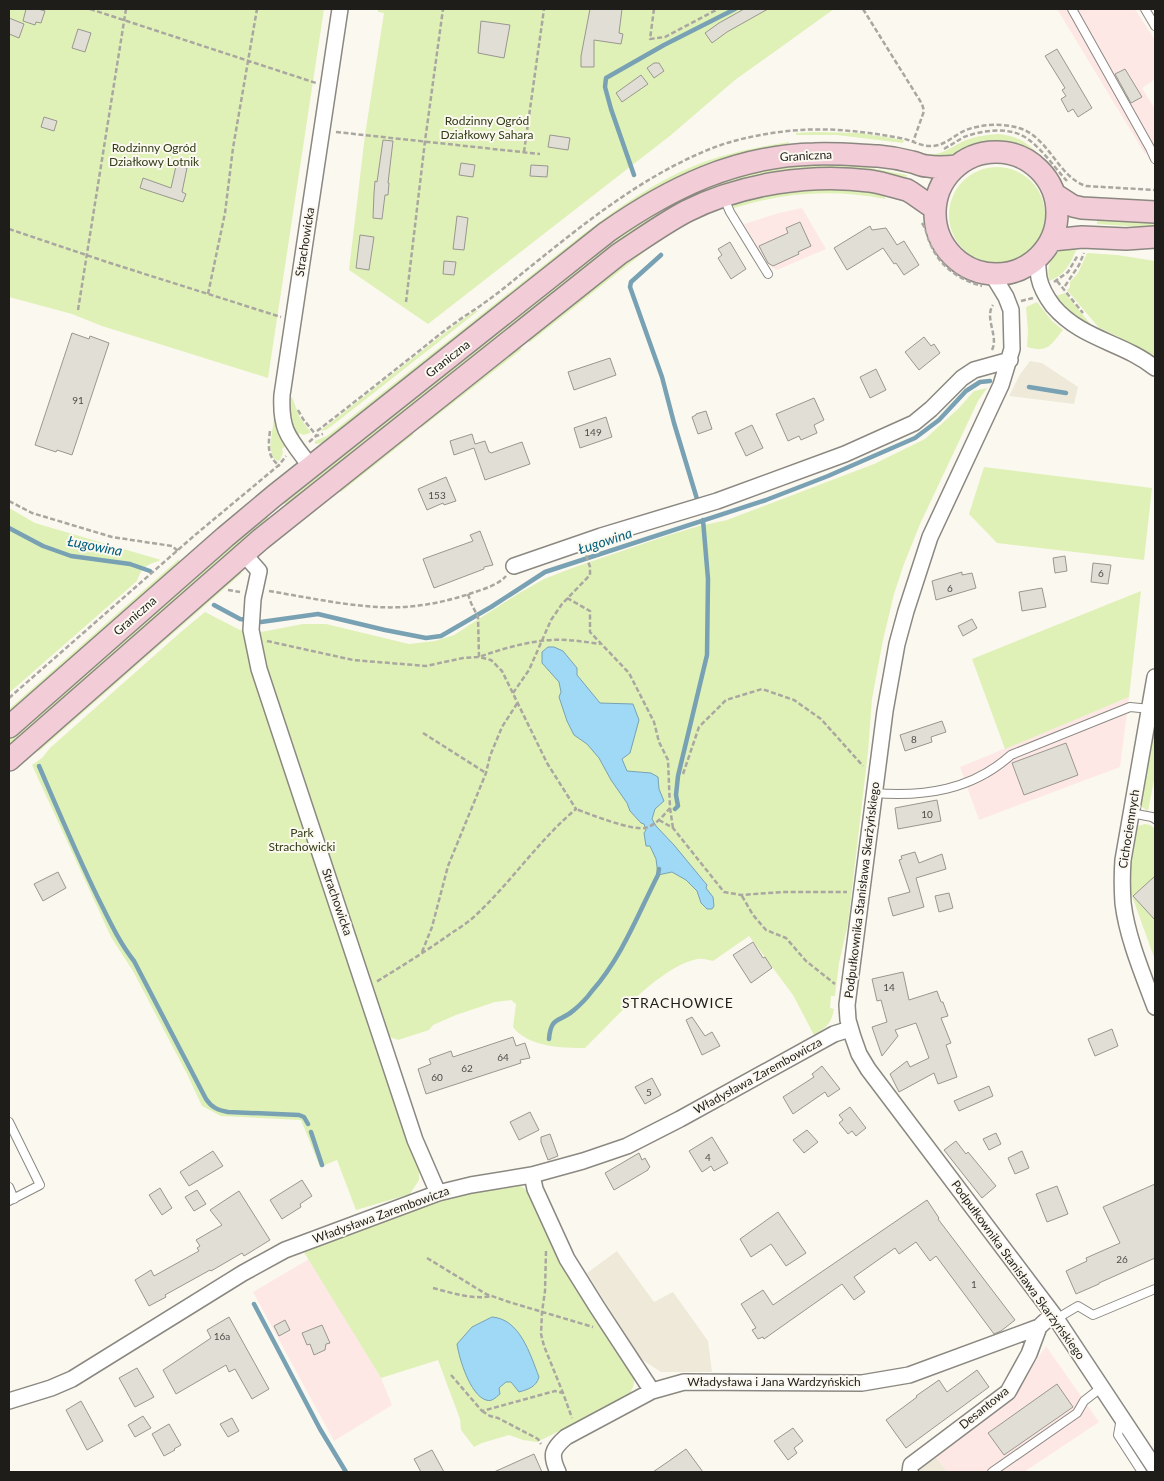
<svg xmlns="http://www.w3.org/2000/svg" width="1164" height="1481" font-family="Lato,sans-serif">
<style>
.commercial{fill:#fee8e6}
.built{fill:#efe9da}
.green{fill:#dff1b7}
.water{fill:#9fd9f6;stroke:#78a1b4}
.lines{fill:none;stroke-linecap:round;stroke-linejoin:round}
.stream{stroke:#78a1b4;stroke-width:4.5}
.building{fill:#e1ded6;stroke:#99978f}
.service-casing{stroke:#8b8881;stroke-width:10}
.minor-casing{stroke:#8b8881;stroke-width:18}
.secondary-casing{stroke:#8b8881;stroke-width:24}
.path{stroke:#aaa7a1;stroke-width:2.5;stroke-dasharray:5 2.5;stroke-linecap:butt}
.service{stroke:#fff;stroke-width:8}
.minor{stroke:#fff;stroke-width:15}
.secondary{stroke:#f2ccd7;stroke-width:21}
.labels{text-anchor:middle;stroke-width:4;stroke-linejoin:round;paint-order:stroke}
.number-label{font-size:10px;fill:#4f4d49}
.park-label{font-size:12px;fill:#323d17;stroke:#fbf8ef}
.street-label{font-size:12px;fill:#1e1d1a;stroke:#fbf8ef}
.water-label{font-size:14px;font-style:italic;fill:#005e7e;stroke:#fbf8ef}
.neighbourhood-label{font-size:14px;letter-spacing:1px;fill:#1e1d1a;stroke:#fbf8ef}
</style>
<rect width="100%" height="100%" fill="#fbf8ef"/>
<path class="commercial" d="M1057 9H1135L1155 40V79L1142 88 1155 109V147L1145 154Z
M802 208 826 249 777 270 768 264 744 224 779 213Z
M1129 697 1120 767 979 820 960 767Z
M309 1259 381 1378 392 1405 334 1441 253 1292Z
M1046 1346 1099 1422 1024 1472H947L934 1454 1016 1391Z"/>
<path class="built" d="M1030 361 1042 363 1078 387 1074 404 1009 396 1019 376Z
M617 1251 654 1302 673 1292 708 1341 712 1372H661L641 1359 587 1273Z
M934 1454 947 1472H919L921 1464Z"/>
<path class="green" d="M9 9H324L268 378 102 326 72 314 9 297Z
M378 9H834L735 80 671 135 428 324 349 270 365 135 384 13 378 12Z
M813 132 859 133 904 140 903 143 837 135H796V133Z
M998 134C1019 136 1028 143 1042 158L1041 159C1021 144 995 139 971 148 964 151 957 158 950 159 942 160 932 159 923 159L924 154C944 156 950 147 966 140 977 136 987 135 998 134Z
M789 142 785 148 726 159 325 443 315 444V441L327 436 345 422 582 235C618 208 654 182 696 165 726 153 757 147 789 142Z
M829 164 861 166 907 175 905 181 720 189 287 506 282 501 608 243 643 219 683 196 734 177 784 166Z
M949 215a48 48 0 1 1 96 0a48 48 0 1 1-96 0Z
M836 188 863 190 882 194 886 199C834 189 784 192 734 208V203L749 198 792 190Z
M1097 218 1155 222V228L1097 224Z
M659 238 663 239 658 241 529 343V338L622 264Z
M1079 243C1072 260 1067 275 1049 281 1045 256 1058 250 1079 243Z
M1087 253 1117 255 1155 261V358L1142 350 1123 342 1119 337 1099 328 1067 290 1070 287V282L1078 273Z
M1065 293 1093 327 1075 317 1056 296Z
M1037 302 1052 321 1063 330C1050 346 1048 353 1027 347L1028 331 1026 307Z
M476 310 478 311 338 421 326 430 320 431 456 324Z
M517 347 522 349 421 428V423Z
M987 388 978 401 920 524 904 564 894 594 883 640 872 699 868 752 848 924 839 963 835 996H831L830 1008 834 1009C831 1024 827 1027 814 1035L793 995 749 936 713 961C708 960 702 958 697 959 658 968 614 1020 585 1048 562 1048 528 1047 513 1027L516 1004 511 1000 495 1002 456 1015 433 1025 429 1030 398 1040 385 1035 419 1166V1180L410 1194 356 1210 337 1160 320 1167 301 1120 221 1116 202 1106 187 1074 133 971 111 937 32 765 42 758 50 748 182 631 205 612 240 630 261 632 303 624H326L409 644 435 641 454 635 516 595 544 579 575 567 666 536 699 526 727 520 874 464 925 439 959 408 974 391Z
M292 397 300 418 310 431V433L303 435 300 433 298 435C291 424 290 410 290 398Z
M274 418 278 435 285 446 282 449 283 453 280 460 278 461 273 458 270 447Z
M408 432 414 434 341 492 338 489Z
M984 467 1152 488 1144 560 997 543 969 514Z
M9 508 35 523 161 560C147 565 142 566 137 581L9 693Z
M266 514 270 520 9 749V738L166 599Z
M179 559V565L9 715V709Z
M238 573H242L38 752 40 745Z
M1141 591 1129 697 1005 749 972 659Z
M1155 721V775L1148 811 1142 807 1140 804Z
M1145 824 1150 825 1155 829V960L1132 896 1131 897V861L1136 828 1138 826Z
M518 1184 525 1189 531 1195 632 1367C635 1382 636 1387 625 1399L537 1442 523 1440 509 1435 482 1443 474 1447 461 1430 460 1419 438 1360 381 1378 302 1249 455 1195Z"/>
<path class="water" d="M548 647H554L563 651 577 668V675L600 703 633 704 639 720 630 753 622 759 627 771 651 773 658 777 659 789 664 801 655 809 652 819 656 826 674 845 707 885 706 888 713 897 714 906 712 909H707L701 903 697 891 686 880 672 872 658 875 656 859 650 846H646L644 833 646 830 644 824 641 823 630 811 627 803 611 780 599 758 587 744 574 735 567 721 559 697 561 692 559 682 542 663V652Z
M492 1317C520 1319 530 1354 539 1377 536 1387 529 1389 519 1392L511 1382H506L499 1388 500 1394C495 1398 492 1402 486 1400 470 1395 459 1358 457 1344L472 1327Z"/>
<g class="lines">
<path class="stream" d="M634 175 611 109 605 87 606 78 664 45 735 9
M661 255 631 282 630 287 662 377 674 423 697 499
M1029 387 1066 393
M9 528 43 546 71 556 130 564 150 571
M214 605 240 619 261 622 318 614 385 630 426 638 441 636 491 607 545 572 766 500 828 476 915 438 939 420 966 391 980 382 990 381
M39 766C58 810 77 855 98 898 109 920 119 942 134 961L206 1099C212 1108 218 1110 228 1112L299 1115 304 1117 308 1124
M675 809 678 806 676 795 678 776 707 655 708 579 703 520
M549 1039C551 1015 560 1023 574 1010 580 1005 587 998 592 991 622 957 638 914 658 875L659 869
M311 1132 322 1165
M254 1304 320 1429 346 1472"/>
</g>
<path class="building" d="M26 9H38L45 11 41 23 36 22 35 25 23 21Z
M590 9H622L619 33 623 34 621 44 594 40V67H581V56Z
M744 9H768L727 32 712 43 705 33 719 23Z
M9 18 24 24 19 38 9 34Z
M481 21 510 25 504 58 478 53Z
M78 29 91 33 85 52 72 48Z
M1057 49 1092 108 1078 117 1073 109 1068 112 1061 99 1066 96 1062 90 1065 88 1045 56Z
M654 63H659L664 71 654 78 647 68Z
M1125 69 1142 97 1131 103 1115 74Z
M641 75 648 84 622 102 616 93Z
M44 117 57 121 54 131 41 127Z
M550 135 570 138 568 150 548 147Z
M383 140 393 141 388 183H389L388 195H385L382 219 373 218 374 193 375 181 377 182Z
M461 163 475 165 473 177 459 175Z
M531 165 548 166 547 177 530 176Z
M176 166 187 168 182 192 186 194 183 202 140 188 143 178 171 188Z
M457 216 468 218 464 250 453 249Z
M800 222 811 246 798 252 799 254 773 266 768 263 759 246 788 233 786 228Z
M870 226 872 230 886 228 897 245 904 241 919 265 904 275 896 263 894 264 883 248 847 270 834 248Z
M360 235 374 237 369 270 356 268Z
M730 242 746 269 731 279 718 258 722 255 718 249Z
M444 261 456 262 454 275 443 274Z
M72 333 89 339 90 336 109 343 72 455 57 450 56 452 35 445Z
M924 337 931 346 934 344 940 353 919 370 905 352Z
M610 358 616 375 574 390 568 372Z
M876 369 886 390 870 398 860 377Z
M814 398 824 420 814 425 817 433 801 440 799 436 788 441 776 414Z
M706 411 712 429 698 434 692 417 696 415V414Z
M606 417 612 437 580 448 574 428Z
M752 425 763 448 746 456 735 433Z
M472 434 475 444 485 441 489 452H490L491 453 522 442 530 464 485 480 474 448 454 455 450 441Z
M446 477 456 501 444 505 443 503 427 510 418 489Z
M480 531 493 565 484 567V569L434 588 423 559 473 541 470 535Z
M1065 556 1067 571 1055 573 1053 558Z
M1093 563 1111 565 1108 584 1091 582Z
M962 572V575L972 573 976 588 936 600 932 581Z
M1042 588 1046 607 1022 611 1019 592Z
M972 619 977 628 963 636 958 626Z
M942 721 946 732 931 737 932 742 905 751 900 735Z
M1066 743 1078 775 1024 795 1012 763Z
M937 800 941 821 898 829 895 808Z
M915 852 919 863 942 854 946 869 916 878 924 907 893 916 888 898 910 892 899 860 902 859 901 856Z
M58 872 66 888 43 901 34 884Z
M1155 876V920L1133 896Z
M949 893 953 908 939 912 935 896Z
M753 942 763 958 765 957 772 968 751 983 733 955Z
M903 972 909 1000 937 991 941 1002H943L948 1016 941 1018 951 1043 946 1045 957 1077 938 1084 934 1073 899 1092 890 1074 907 1061 910 1067 929 1058 916 1023 895 1030 898 1036 882 1056 872 1027 887 1022 881 1000 877 1001 872 979Z
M692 1017 705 1036 712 1032 720 1046 702 1055 686 1020Z
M1112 1029 1118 1046 1095 1056 1088 1039Z
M513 1037 516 1046 525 1043 530 1058 520 1060 521 1063 426 1094 418 1069 431 1064 429 1059 451 1051 453 1057Z
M822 1066 840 1089 828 1097 825 1092 793 1114 783 1097 814 1077 812 1074Z
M652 1078 661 1095 645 1104 635 1087Z
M989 1086 993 1096 959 1111 954 1101Z
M850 1107 866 1128 856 1136 852 1131 848 1134 839 1123 843 1120 839 1115Z
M530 1112 539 1130 519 1140 510 1122Z
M807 1130 818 1142 804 1153 793 1140Z
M996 1133 1001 1144 989 1150 983 1139Z
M550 1134 558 1156 548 1160 541 1142V1137Z
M712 1137 728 1163 714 1171 711 1166 702 1172 689 1151Z
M956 1141 966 1154 968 1152 996 1186 982 1198 944 1150Z
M213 1151 223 1166 189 1186 180 1172Z
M1022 1151 1029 1168 1015 1174 1008 1158Z
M639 1153 642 1160 645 1158 650 1167 648 1169V1170L614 1190 605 1173Z
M302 1180 312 1196 300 1204 301 1207 282 1219 270 1200Z
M1155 1184V1258L1099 1283V1284L1076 1294 1066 1271 1087 1261 1086 1258 1120 1243 1103 1207Z
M1057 1186 1068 1214 1047 1222 1036 1194Z
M160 1188 172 1208 162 1215 149 1195Z
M197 1190 206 1204 194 1211 185 1197Z
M239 1191 270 1240 244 1256 242 1253 211 1271 210 1270 165 1295 166 1297 149 1306 135 1280 151 1270 154 1276 199 1251 197 1248 200 1246 196 1240 222 1225 210 1210Z
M927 1200 939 1218 938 1219 1015 1320 1001 1331 994 1334 936 1256 930 1261 916 1242 899 1254 895 1248 854 1277 865 1292 854 1300 842 1284 764 1339 763 1337 758 1339 752 1330 756 1328 741 1304 763 1290 773 1305Z
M778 1212 806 1253 786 1266 771 1244 751 1257 740 1239Z
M229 1317 269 1389 252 1399 235 1369 229 1372 226 1365 176 1394 163 1370 211 1338 207 1330Z
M285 1320 290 1330 279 1336 274 1326Z
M322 1325 330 1343 326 1344 325 1350 314 1355 310 1344 307 1345 302 1333Z
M137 1368 154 1397 135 1407 119 1378Z
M977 1370 989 1387 906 1448 886 1420 917 1397 916 1396 939 1380 947 1392Z
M1057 1384 1073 1407 1004 1455 988 1433Z
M81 1401 103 1441 87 1450 66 1410Z
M143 1416 151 1428 135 1437 128 1425Z
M232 1418 239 1431 228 1437 220 1424Z
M169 1424 181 1445 174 1449 175 1450 164 1456 152 1434Z
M793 1428 803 1441 794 1448 797 1453 788 1460 774 1441Z
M686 1449 703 1472H653L669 1461Z
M432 1450 444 1472H421L414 1459Z
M534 1454 542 1472H494Z"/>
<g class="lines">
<defs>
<path id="service" d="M1072 9 1150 148 1155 159
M1145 9 1155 26
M724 198 730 212 768 274
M874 793C925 797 972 790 1011 755L1130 707 1150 709
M1131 813 1152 817 1155 819
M9 1122 40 1185 9 1201
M9 1187 14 1199
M1056 1319 1078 1306 1093 1315 1155 1289
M1121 1418 1118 1435 1142 1472
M992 1472 1077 1413 1084 1401 1102 1387"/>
<path id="minor" d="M1037 259C1038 265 1038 272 1039 278 1041 288 1047 298 1053 306 1082 340 1123 342 1155 368
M992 274 1006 297 1011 310 1012 349 1001 385 930 537 906 611 897 644 885 711 847 1005 848 1020 853 1037 859 1054 868 1069 1053 1314 1155 1468
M311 467C290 439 280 432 282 395L340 9
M244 554 259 571 253 599 251 630 259 669 415 1140 438 1193
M514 566 601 536 717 501 845 454 914 423 931 409 962 378 974 370 1010 360
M1155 677 1123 860C1122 874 1122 888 1123 903 1127 937 1143 975 1155 1007
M532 1175 535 1189 567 1259 597 1307 652 1391
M9 1401 51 1388 72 1379 243 1273 285 1250 438 1193 471 1185 532 1175 583 1161 627 1146 680 1119 834 1034 850 1029
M558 1472C550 1455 552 1449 566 1437L652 1391 684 1382 862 1383 909 1375 1039 1327 1053 1314
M910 1472 911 1465 1008 1392 1029 1354 1039 1327"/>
<path id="secondary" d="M935 213a61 61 0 1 1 122 0a61 61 0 1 1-122 0Z
M1056 195 1073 206 1082 208 1155 212
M1052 240 1082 237 1126 239 1155 237
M9 727 225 537 274 496 607 232C670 188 735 156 814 154 835 153 857 155 878 156 890 157 901 159 912 162 917 163 922 166 927 166 937 168 947 167 957 166
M9 760 261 539 619 254C642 239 664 223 687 211 741 184 811 173 870 181 883 183 895 187 907 190L912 193 935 209"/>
</defs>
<use href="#service" class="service-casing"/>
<use href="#minor" class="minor-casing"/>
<use href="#secondary" class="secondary-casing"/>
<path class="path" d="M90 9 316 83
M654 9 650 39 665 37 718 9
M863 9 922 104 924 111 913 142
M336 132 540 154
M944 149C951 145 957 141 964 137 983 130 1010 126 1028 139 1043 150 1054 167 1067 181
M524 152 544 9
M922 223C927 230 927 238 931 245 940 267 960 280 982 286
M9 229 110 263 281 317
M1057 281 1083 313
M1054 282 1068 272 1078 255
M1065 286 1079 265 1084 253
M208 294 225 213 233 148 257 9
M1021 301 1033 298
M406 302 425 141 443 9
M78 310 126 9
M992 350C999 336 984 318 993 305
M298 410 303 419 316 435
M270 431C268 446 267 457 280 466
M317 431C347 408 376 385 405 362 422 349 438 335 455 323 464 316 475 310 484 303 500 292 515 279 530 267 586 222 643 176 710 149 735 139 762 134 788 131 826 127 862 131 900 138 910 139 919 146 930 146 944 147 954 135 966 130 982 124 1003 123 1019 128 1049 137 1058 177 1086 186L1155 190
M309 442 316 436 323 434
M9 501 32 513 112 537 172 546 178 551
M228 590 240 592
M269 591C305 597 342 605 378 607 410 609 443 603 472 593 484 589 498 585 506 576
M468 594 471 603 478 617 479 657C498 650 519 644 540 641 560 638 580 641 600 644
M567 598 590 611V632L629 673 654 722 659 742 668 760 670 808C663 816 656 825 645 828 633 831 589 814 576 809
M267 641 353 660 426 666 463 658 479 657 491 660 502 671 547 763 576 809C539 840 512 881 477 914 470 921 461 927 453 932 428 950 402 966 376 982
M513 693 529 670 551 620 562 604 590 575V567L586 555
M9 698 195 535 279 465 286 456
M423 733 486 773
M683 774 699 727 726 700 762 689 794 700 821 719 863 766
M670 808 673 828
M659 820 673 828 724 892 741 895 783 892H847
M742 896 753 915 766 930 786 938 806 961 835 984
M422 952 432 927 448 866 486 773 490 756 502 727 518 702
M546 1251 545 1291 542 1312 541 1334 544 1346 563 1393
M427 1258 486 1294 509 1302 593 1327
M433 1288C452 1293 473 1300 493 1296
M451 1375 482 1411 555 1391 563 1393 572 1418
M482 1411 490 1416 498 1418 538 1439 541 1444"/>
<use href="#service" class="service"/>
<use href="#minor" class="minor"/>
<use href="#secondary" class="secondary"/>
</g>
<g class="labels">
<g class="number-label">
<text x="78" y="404">91</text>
<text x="593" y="436">149</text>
<text x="437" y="499">153</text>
<text x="1101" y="577">6</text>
<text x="950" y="592">6</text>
<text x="914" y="743">8</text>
<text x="927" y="818">10</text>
<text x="889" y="991">14</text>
<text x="503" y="1061">64</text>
<text x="467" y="1072">62</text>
<text x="437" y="1081">60</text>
<text x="649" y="1096">5</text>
<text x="708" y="1161">4</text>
<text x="1122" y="1263">26</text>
<text x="974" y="1288">1</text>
<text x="222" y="1340">16a</text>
</g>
<g class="park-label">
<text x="487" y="125">Rodzinny Ogród<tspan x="487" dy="14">Działkowy Sahara</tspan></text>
<text x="154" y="152">Rodzinny Ogród<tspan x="154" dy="14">Działkowy Lotnik</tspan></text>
<text x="302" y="837">Park<tspan x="302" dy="14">Strachowicki</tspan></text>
</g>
<g class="street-label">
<text transform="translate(806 156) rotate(-3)" y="4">Graniczna</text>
<text transform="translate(305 242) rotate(-81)" y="4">Strachowicka</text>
<text transform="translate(448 359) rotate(-38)" y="4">Graniczna</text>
<text transform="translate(135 616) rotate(-41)" y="4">Graniczna</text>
<text transform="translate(1129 829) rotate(-81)" y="4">Cichociemnych</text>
<text transform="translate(862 890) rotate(-83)" y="4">Podpułkownika Stanisława Skarżyńskiego</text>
<text transform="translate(337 902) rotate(71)" y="4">Strachowicka</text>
<text transform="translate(758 1076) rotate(-29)" y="4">Władysława Zarembowicza</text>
<text transform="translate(381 1215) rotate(-20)" y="4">Władysława Zarembowicza</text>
<text transform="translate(1018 1270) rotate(54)" y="4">Podpułkownika Stanisława Skarżyńskiego</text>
<text x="774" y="1386">Władysława i Jana Wardzyńskich</text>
<text transform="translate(984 1408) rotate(-39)" y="4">Desantowa</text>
</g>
<g class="water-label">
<text transform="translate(605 541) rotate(-18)" y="5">Ługowina</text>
<text transform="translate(95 546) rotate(11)" y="5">Ługowina</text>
</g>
<g class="neighbourhood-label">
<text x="678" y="1008">STRACHOWICE</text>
</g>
</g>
<rect width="1164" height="1481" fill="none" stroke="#1e1d1a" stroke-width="20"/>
</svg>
